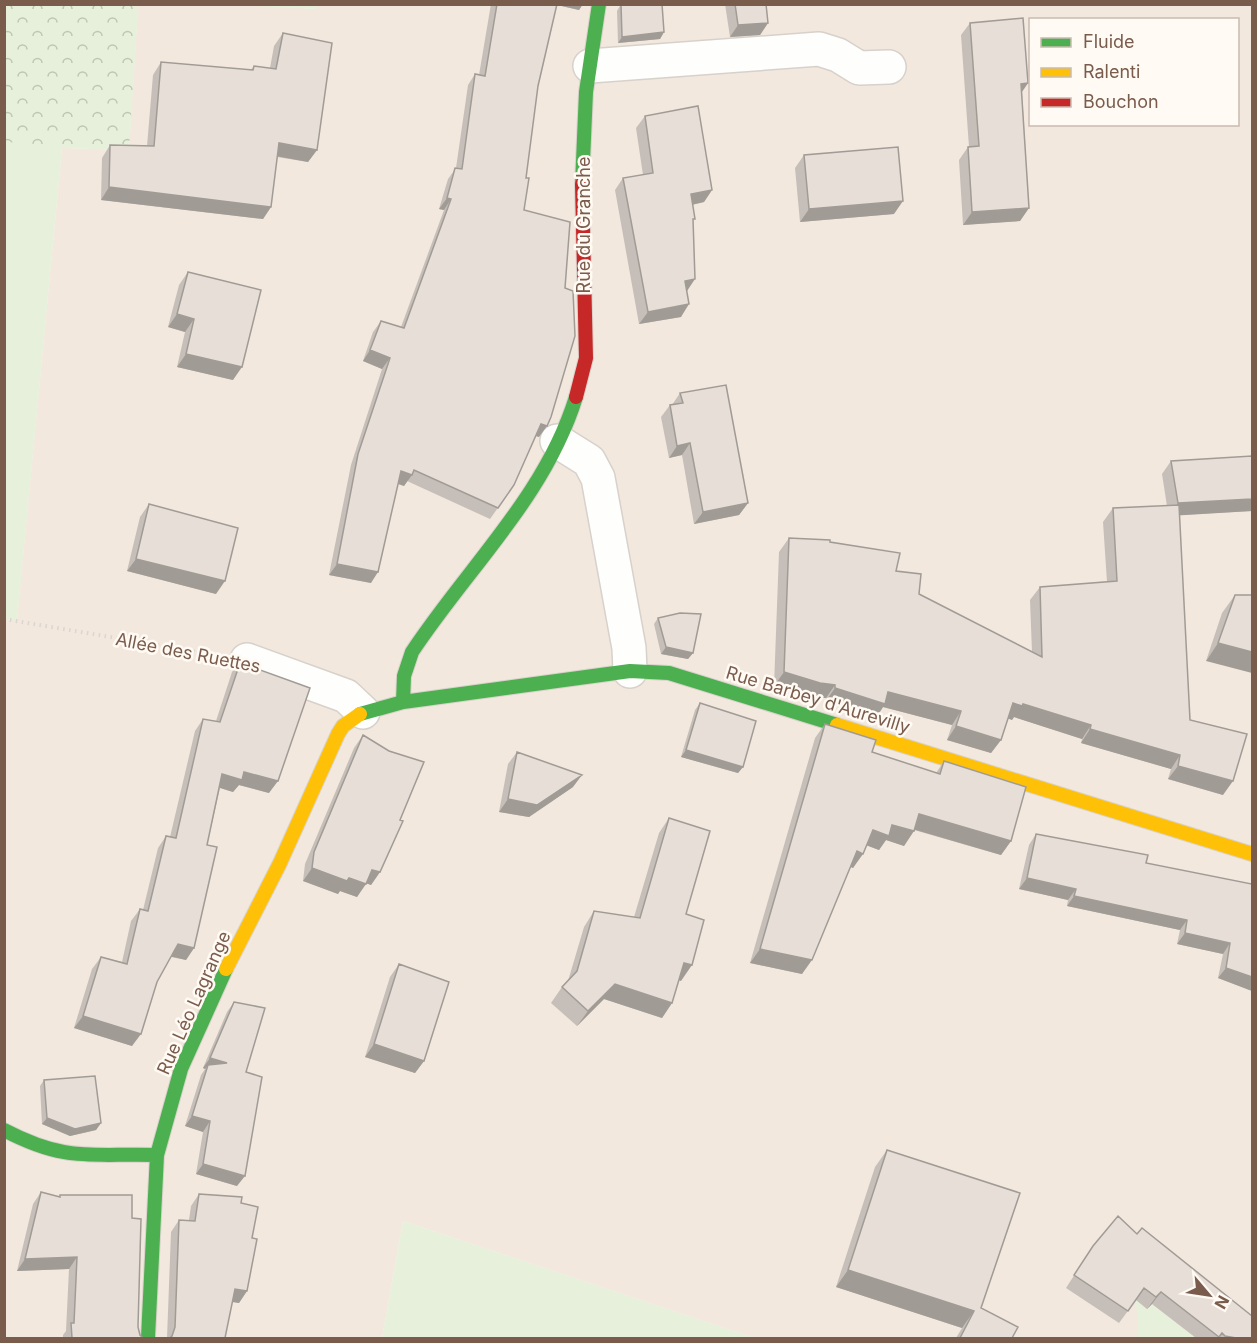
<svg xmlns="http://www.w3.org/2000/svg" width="1257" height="1343" font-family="Inter,sans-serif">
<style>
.residential{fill:#f2e8de;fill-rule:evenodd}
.green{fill:#e7f0db}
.forest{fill:url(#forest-crowns)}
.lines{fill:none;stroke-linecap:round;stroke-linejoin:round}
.street-casing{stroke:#d7d1cb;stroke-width:36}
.fast-casing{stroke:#d9d2cb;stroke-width:16}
.slow-casing{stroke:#d9d2cb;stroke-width:16}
.jam-casing{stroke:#d9d2cb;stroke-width:16}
.path{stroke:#dcd5d0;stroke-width:4;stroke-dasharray:1.5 4.5;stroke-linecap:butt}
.street{stroke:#fefefd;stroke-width:33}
.fast{stroke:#4caf50;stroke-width:14}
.slow{stroke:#ffc107;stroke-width:14}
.jam{stroke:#c62828;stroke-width:14}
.wall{fill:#c6bfb9}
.shaded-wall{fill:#a19b96}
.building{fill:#e6ded7;stroke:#a19b96;stroke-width:1.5}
.labels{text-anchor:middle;stroke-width:5;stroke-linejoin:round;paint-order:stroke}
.street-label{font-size:18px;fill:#7a5c4d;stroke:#fffaf3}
</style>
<defs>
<pattern id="forest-crowns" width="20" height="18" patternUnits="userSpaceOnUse" patternTransform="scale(1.5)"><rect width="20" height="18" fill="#e7f0db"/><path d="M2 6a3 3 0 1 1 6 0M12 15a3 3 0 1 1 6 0" fill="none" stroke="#c0c6b4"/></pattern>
</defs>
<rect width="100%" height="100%" fill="#f9f5f0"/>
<path class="residential" d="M239 4 316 9 317 4 1252 5V1338H754L403 1221 382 1338H5L4 619 17 620 62 148 129 150 138 5ZM1030 20H1238V124H1030Z"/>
<path class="green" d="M4 5H138L129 150 62 148 17 621 4 619Z
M239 5 317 4V9Z
M403 1221 754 1338H382Z
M1136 1300 1147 1309 1152 1304 1196 1338H1138Z"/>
<path class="forest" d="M4 5H138L129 150 5 142Z"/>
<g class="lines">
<defs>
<path id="street" d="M590 66 819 49 838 55 859 68 889 67
M557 441 589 461 598 478 629 648 630 671
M247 660 346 696 363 712"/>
<path id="fast" d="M582 184 586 92 599 4
M403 702 404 676 412 652C468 567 545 497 576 397
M360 714 403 702 630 671 669 673 837 725
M4 1130C67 1163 91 1153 157 1155
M148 1338 157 1155 181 1069 226 969"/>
<path id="slow" d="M837 725 1252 854
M226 969 280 863 338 734 343 726 360 714"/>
<path id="jam" d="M576 397 586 358 582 184"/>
</defs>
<use href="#street" class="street-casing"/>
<use href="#fast" class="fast-casing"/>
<use href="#slow" class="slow-casing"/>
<use href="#jam" class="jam-casing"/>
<path class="path" d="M4 619 210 654"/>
<use href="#street" class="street"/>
<use href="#fast" class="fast"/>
<use href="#slow" class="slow"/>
<use href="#jam" class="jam"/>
</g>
<path class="wall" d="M491 4H583L579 10 557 5 538 86 526 178 524 210 539 437 536 436 514 485 490 519 407 481 404 486 398 484 371 583 329 575 351 465 382 369 363 361 373 332 381 321 401 327 444 210 439 209 448 179 456 168 468 85 475 74 479 75Z
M621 4 664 32 660 39 618 43 617 11Z
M725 4H766L768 23 760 35 730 37Z
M970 23 1028 83 1022 92 1029 208 1020 221 963 225 959 160 968 147H969L961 35Z
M283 33 317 150 308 162 277 157 271 207 263 219 101 200 102 158 110 145 147 146 153 75 161 62 251 70 254 66 270 68 274 46Z
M645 116 712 190 704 202 692 205 693 222 687 291 681 317 639 324 615 190 623 178 643 175 636 128Z
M804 155 894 214 800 222 795 168Z
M188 272 233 380 177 367 185 332 168 327 179 285Z
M680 393 748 503 739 515 694 524 682 455 669 458 661 417 670 405H672Z
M1252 456V511L1179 515 1190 720 1223 795 1168 779 1171 769 1081 743 1082 739 1014 717 1012 720 1008 718 1001 740 991 753 947 740 952 725 883 707 876 718 825 702 826 698 810 697 774 686 779 552 789 538 830 542 896 571 919 594 1032 652 1030 600 1040 587 1107 582 1103 522 1113 508 1167 506 1162 474 1171 461Z
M149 504 216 594 127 571 140 517Z
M1235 595H1252L1206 661 1222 613Z
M658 618 693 653 688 659 661 654 654 624Z
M241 660 269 793 239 785 233 792 220 788 207 845 194 948 186 960 171 957 157 982 132 1046 74 1028 92 969 101 957 122 962 131 921 140 909 143 910 158 848 166 836 170 837 195 731 203 719 216 721 232 672Z
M700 703 743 767 738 773 681 757 695 710Z
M825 724 872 752 936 773 944 761 1011 841 1001 855 914 830 904 846 886 840 879 850 866 845 853 868 850 867 802 974 750 963 815 738Z
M363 735 380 872 371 885 366 883 357 897 340 891 338 894 303 881 305 864 354 748Z
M517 752 573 787 529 817 499 812 508 764Z
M669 818 686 914 681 981 679 980 672 1003 662 1018 604 999 577 1026 551 1003 562 987 568 981 584 927 594 911 634 917 659 833Z
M1036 834 1146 863 1247 883 1252 991 1218 978 1223 954 1177 944 1180 930 1067 906 1068 900 1019 889 1029 845Z
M399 964 424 1061 415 1073 365 1057 390 977Z
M234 1002 246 1072 237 1186 196 1174 203 1132 185 1126 201 1075 205 1069 203 1068 227 1012Z
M44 1080 101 1123 96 1130 70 1136 42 1124 40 1086Z
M887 1150 981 1308 1012 1338H956L962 1328 836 1287 875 1167Z
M41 1192 59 1197 60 1195 132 1218 138 1327 140 1335 143 1338H63V1335L66 1331 69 1269 17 1271 33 1204Z
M199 1194 241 1203 252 1238 247 1291 239 1303 232 1302 225 1338H167L171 1232 179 1220H189L191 1206Z
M1093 1246 1252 1338H1196L1152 1304 1147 1309 1136 1300 1119 1323 1066 1288Z"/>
<path class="shaded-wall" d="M553 4H583L579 10Z
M768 23 760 35 730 37 738 25Z
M664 32 660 39 618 43 622 37Z
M1028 83 1019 96 1021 84Z
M279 143 317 150 308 162 270 155Z
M109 187 271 207 263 219 101 200Z
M712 190 704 202 682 207 691 194Z
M447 198 451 199 444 210 439 209Z
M903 201 894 214 800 222 809 209Z
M1029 208 1020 221 963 225 972 212Z
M695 279 687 291 685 281Z
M689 304 681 317 639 324 648 312Z
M177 314 194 319 185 332 168 327Z
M370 350 390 358 382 369 363 361Z
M186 354 242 367 233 380 177 367Z
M541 424 547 426 539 437 533 435Z
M690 443 682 455 669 458 677 446Z
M401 471 412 475 404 486 393 482Z
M1252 499V511L1169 516 1178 503Z
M748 503 739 515 694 524 703 512Z
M136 559 225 581 216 594 127 571Z
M337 564 378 572 371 583 329 575Z
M1218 643 1252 652V673L1206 661Z
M666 647 693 653 688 659 661 654Z
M784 672 835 685 826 698 810 697 774 686Z
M835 688 888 692 961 711 952 725 883 707 876 718 825 702Z
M1013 703 1023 704 1091 725 1082 739 1014 717 1012 720 1004 717Z
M956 726 1001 740 991 753 947 740Z
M1090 729 1180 755 1171 769 1081 743Z
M686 750 743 767 738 773 681 757Z
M1178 766 1233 781 1223 795 1168 779Z
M244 772 278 781 269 793 239 785 233 792 214 786 222 774Z
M582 775 573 787 529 817 499 812 508 799Z
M919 814 1011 841 1001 855 909 828Z
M892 825 914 831 904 846 886 840 879 850 863 844 873 830Z
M857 851 863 854 853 868 847 865Z
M312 868 349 878 366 884 357 897 340 891 338 894 303 881Z
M372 870 380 872 371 885 363 882Z
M1027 878 1076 889 1068 900 1019 889Z
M1074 896 1187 920 1180 930 1067 906Z
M1185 933 1230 943 1223 954 1177 944Z
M178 944 194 948 186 960 169 956Z
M760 949 812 960 802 974 750 963Z
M684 963 692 965 681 981 673 978Z
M1226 968 1252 977V991L1218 978Z
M615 984 672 1003 662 1018 604 999 577 1026 588 1011Z
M83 1016 141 1034 132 1046 74 1028Z
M374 1044 424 1061 415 1073 365 1057Z
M210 1058 227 1063 208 1065 205 1069 203 1068Z
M192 1116 210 1121 203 1132 185 1126Z
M47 1118 101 1123 96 1130 70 1136 42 1124Z
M203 1164 245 1176 237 1186 196 1174Z
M77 1257 69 1269 17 1271 25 1259Z
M848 1270 974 1311 962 1328 836 1287Z
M235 1289 247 1291 239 1303 227 1301Z
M1161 1292 1152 1304 1147 1309 1156 1297Z"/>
<path class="building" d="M497 4H557L538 86 526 178H529L524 210 570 222 565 288 573 291 575 336 551 417 547 426 541 424 514 485 498 508 414 470 412 475 401 471 378 572 337 564 358 454 390 358 370 350 381 321 404 328 451 199 447 198 455 168 462 169 475 74 485 76Z
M621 4H662L664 32 622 37Z
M735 4H766L768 23 738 25Z
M1023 18 1028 83 1021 84 1029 208 972 212 968 147 979 146 970 23Z
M283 33 332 43 317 150 279 143 271 207 109 187 110 145 154 146 161 62 253 70 254 66 276 69Z
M698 106 712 190 691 194 695 219H693L695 279 685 281 689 304 648 312 623 178 653 173 645 116Z
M898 147 903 201 809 209 804 155Z
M188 272 261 290 242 367 186 354 194 319 177 314Z
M726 385 748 503 703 512 690 443 677 446 670 405 683 403 680 393Z
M1252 456V499L1178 503 1171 461Z
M149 504 238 528 225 581 136 559Z
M1179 505 1190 720 1247 734 1233 781 1178 766 1180 755 1090 729 1091 725 1023 704 1022 706 1013 703 1001 740 956 726 961 711 888 692 885 704 835 688V685L820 683 784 672 789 538 830 540V542L900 553 896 571 921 574 919 594 1042 657 1040 587 1117 581 1113 508Z
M1235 595H1252V652L1218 643Z
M680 613 701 614 693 653 666 647 658 618Z
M241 660 249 666 310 688 278 781 244 772 242 780 222 774 207 845 217 847 194 948 178 944 157 982 141 1034 83 1016 101 957 127 964 140 909 148 911 166 836 176 838 203 719 220 722Z
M700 703 756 721 743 767 686 750Z
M825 724 876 740 872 752 940 774 944 761 1026 787 1011 841 919 814 914 831 892 825 889 836 873 830 863 854 857 851 812 960 760 949Z
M363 735 389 751 424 762 400 820 403 821 380 872 372 870 366 884 349 878 347 881 312 868 314 852Z
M517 752 582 775 537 805 508 799Z
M669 818 710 831 686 914 704 920 692 965 684 963 672 1003 615 984 588 1011 562 987 577 971 594 911 640 918Z
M1036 834 1148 855 1146 863 1252 884V977L1226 968 1230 943 1185 933 1187 920 1074 896 1076 889 1027 878Z
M399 964 449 982 424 1061 374 1044Z
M234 1002 265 1008 246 1072 262 1077 245 1176 203 1164 210 1121 192 1116 208 1065 227 1063 210 1058Z
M95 1076 101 1123 75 1129 47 1118 44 1080Z
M887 1150 1020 1193 981 1308 1018 1327 1012 1338H960L974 1311 848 1270Z
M41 1192 60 1197V1195H132V1218L141 1219 138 1327 140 1335 143 1338H72L71 1323H74L77 1257 25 1259Z
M199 1194 242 1197 241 1203 258 1207 252 1238 257 1239 247 1291 235 1289 225 1338H170L172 1336 175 1327 179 1220 195 1221Z
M1118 1216 1137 1234 1142 1228 1252 1316V1338H1236L1225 1336 1222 1333 1219 1337 1161 1292 1156 1297 1144 1288 1128 1311 1074 1275 1093 1246Z"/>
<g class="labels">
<g class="street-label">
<text transform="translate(584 225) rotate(-90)" y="6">Rue du Granche</text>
<text transform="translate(188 653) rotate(11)" y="6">Allée des Ruettes</text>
<text transform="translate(818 700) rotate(17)" y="6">Rue Barbey d'Aurevilly</text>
<text transform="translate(194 1003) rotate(-66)" y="6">Rue Léo Lagrange</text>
</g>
</g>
<rect width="1257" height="1343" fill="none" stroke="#7a5c4d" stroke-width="12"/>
<rect x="1029" y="18" width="210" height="108" fill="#fffaf3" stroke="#cabbb1" stroke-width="1.5"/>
<rect x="1041" y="38" width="30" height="9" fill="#4caf50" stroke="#cabbb1" stroke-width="1.5"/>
<text x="1083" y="48" font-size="18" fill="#7a5c4d">Fluide</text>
<rect x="1041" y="68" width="30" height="9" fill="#ffc107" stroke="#cabbb1" stroke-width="1.5"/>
<text x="1083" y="78" font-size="18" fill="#7a5c4d">Ralenti</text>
<rect x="1041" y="98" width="30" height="9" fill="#c62828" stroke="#cabbb1" stroke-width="1.5"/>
<text x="1083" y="108" font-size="18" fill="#7a5c4d">Bouchon</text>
<g transform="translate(1209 1295) rotate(119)" stroke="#fffaf3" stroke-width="4.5" paint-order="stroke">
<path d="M0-4.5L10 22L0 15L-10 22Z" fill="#7a5c4d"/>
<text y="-9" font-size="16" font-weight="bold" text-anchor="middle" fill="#7a5c4d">N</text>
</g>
</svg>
